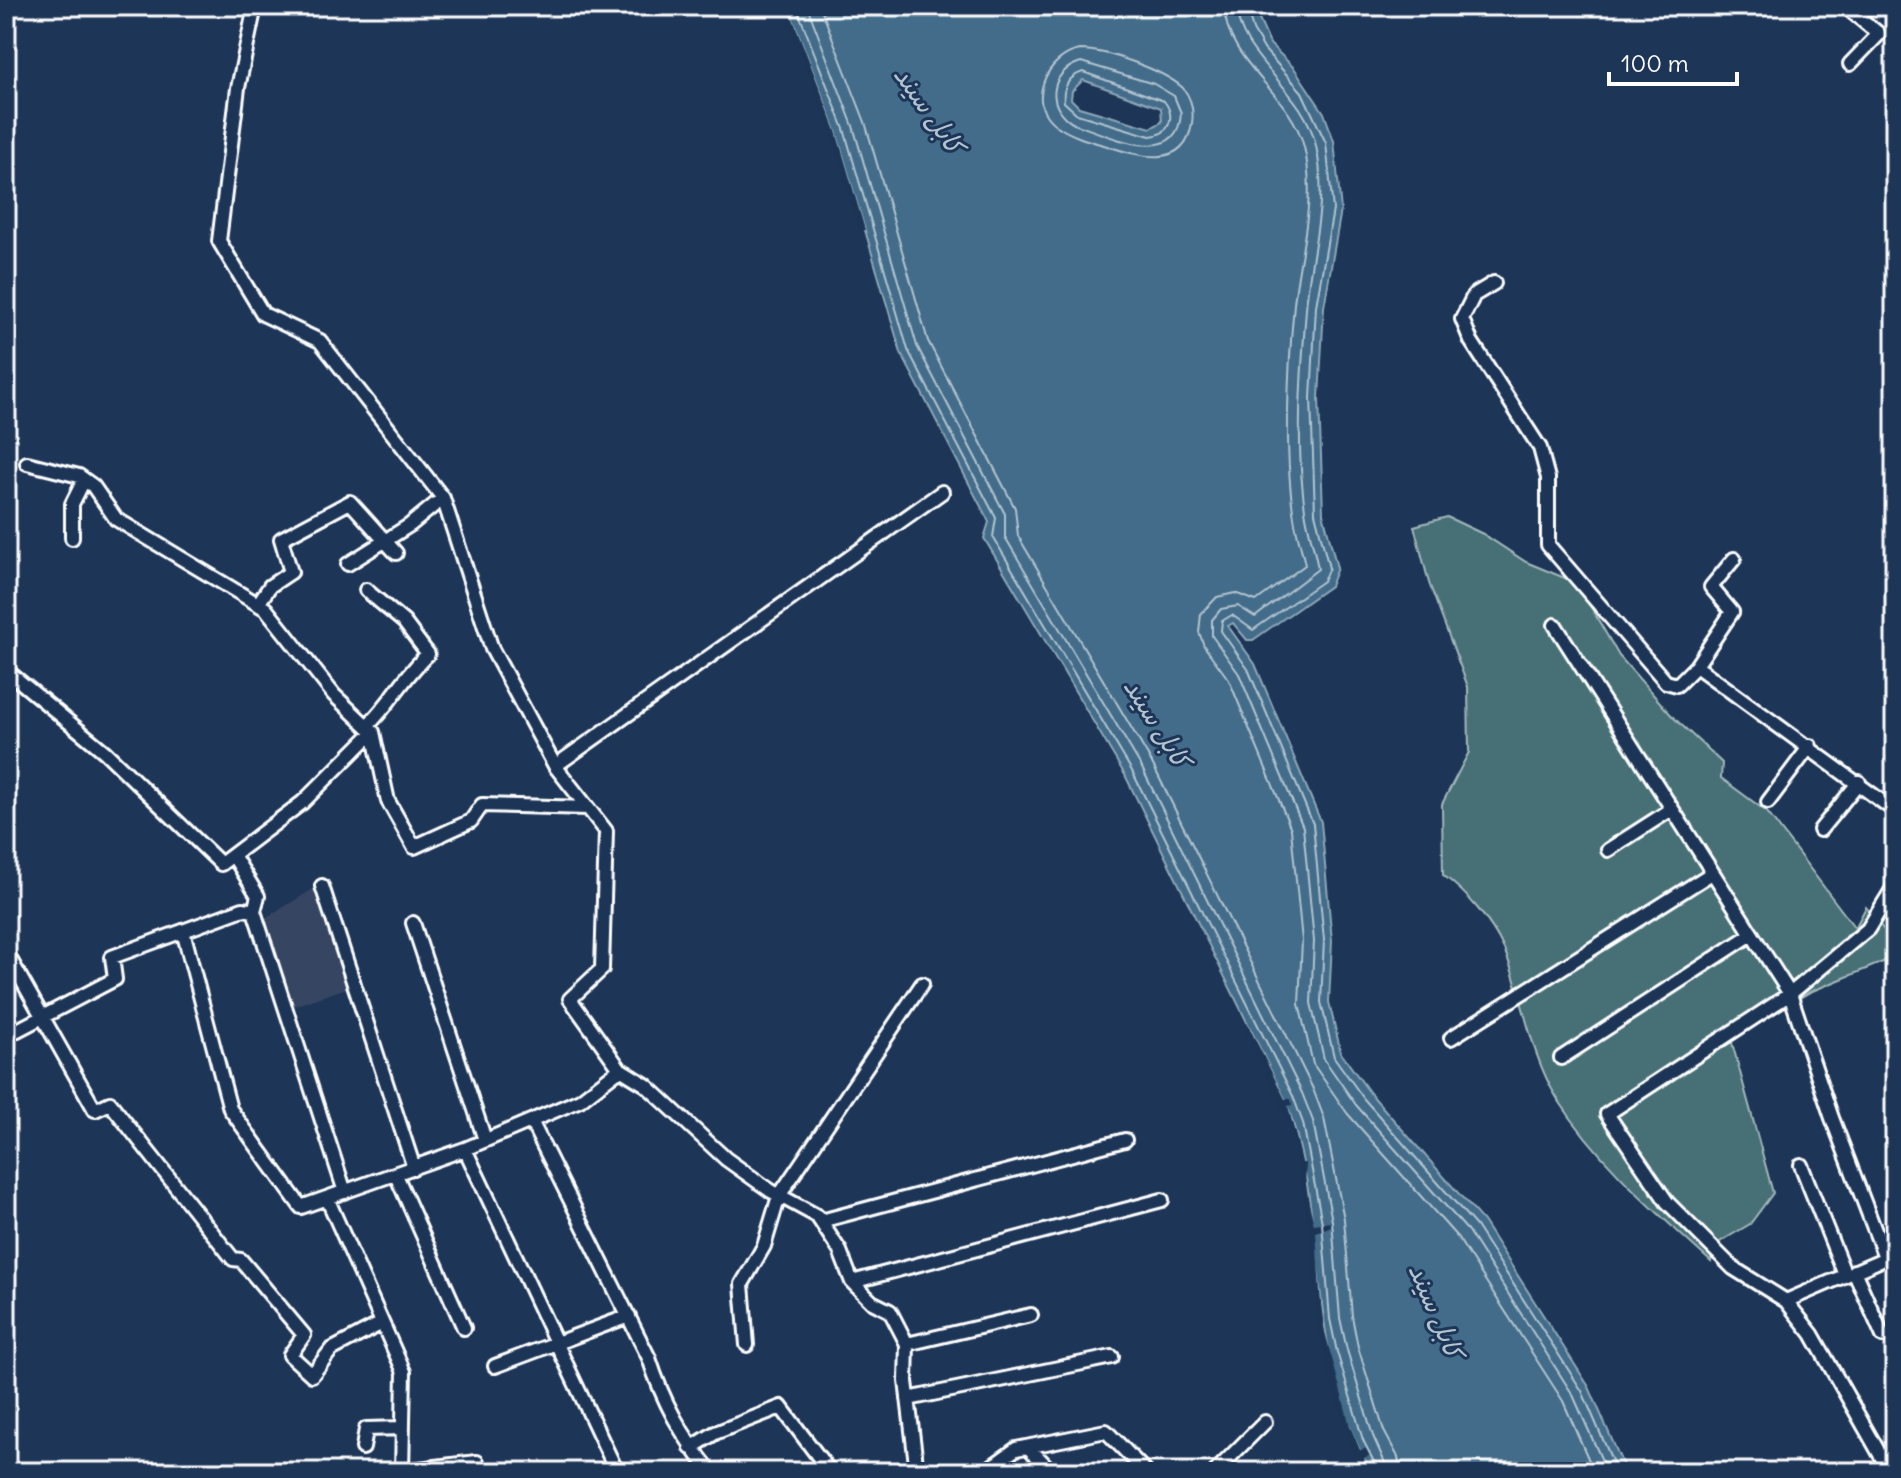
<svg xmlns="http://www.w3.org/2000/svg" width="1901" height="1478" font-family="Delius,'Playpen Sans Arabic',sans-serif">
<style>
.built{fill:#344562}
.green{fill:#477076;stroke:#a3b8ba;stroke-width:2}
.water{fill:#426c89;stroke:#8ea7b8;stroke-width:2;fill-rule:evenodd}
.pier{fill:#1d3557}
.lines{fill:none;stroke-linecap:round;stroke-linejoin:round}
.shore{stroke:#b3c4d0;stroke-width:2}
.minor-casing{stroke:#fff;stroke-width:18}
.minor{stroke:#1d3557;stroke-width:12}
.labels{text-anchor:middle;stroke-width:6;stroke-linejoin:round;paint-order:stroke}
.water-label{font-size:26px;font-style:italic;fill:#b3c4d0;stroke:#1d3557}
</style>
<rect width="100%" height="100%" fill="#1d3557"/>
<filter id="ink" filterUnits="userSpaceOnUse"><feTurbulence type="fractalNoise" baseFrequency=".0125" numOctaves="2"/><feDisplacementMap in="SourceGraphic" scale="16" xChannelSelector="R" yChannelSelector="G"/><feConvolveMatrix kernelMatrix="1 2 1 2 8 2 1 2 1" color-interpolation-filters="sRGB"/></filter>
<g filter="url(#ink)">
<path class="built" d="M318 886 350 987 291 1007 264 919Z"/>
<path class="green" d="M1447 517 1483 534 1526 562 1577 583 1619 656 1673 717 1722 763 1721 778 1767 812 1855 928 1866 907 1895 944V957L1810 992 1731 1039 1773 1193 1750 1224 1713 1246 1711 1262C1655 1211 1598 1162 1557 1098 1529 1053 1524 997 1504 949 1491 921 1467 893 1443 875L1442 804 1469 752 1468 687 1429 583 1414 526Z"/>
<path class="water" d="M788 6H1253L1270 44 1294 68 1324 113 1334 141 1341 210 1324 307 1319 398 1323 513 1337 568 1330 586 1253 640H1247L1233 623 1228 626 1255 664 1321 822 1332 941 1329 1002 1341 1053 1370 1093 1483 1221 1589 1387 1626 1472H1372C1303 1359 1331 1219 1285 1099L1125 775 984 538 989 522 901 353 836 131ZM1083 80 1161 108 1162 122 1151 128 1079 107 1071 99 1072 91Z"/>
<path class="pier" d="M784 6H788L836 131 865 230H860L833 133Z
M1247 1023 1285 1099H1291L1292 1105 1288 1106 1302 1163H1306L1305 1187 1314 1224 1332 1222V1226L1316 1232 1322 1321 1350 1426 1360 1450 1368 1448 1371 1455 1364 1458 1372 1472H1368L1352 1445 1328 1369 1318 1321 1312 1232 1291 1126 1244 1025Z"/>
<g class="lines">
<path class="shore" d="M796 6 844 129 908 350 996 518 993 537 1132 771 1293 1096 1303 1123 1322 1223 1330 1319 1337 1352 1363 1440 1379 1472
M807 6 853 126 917 346 1005 514V537L1141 766 1302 1093 1313 1121 1332 1221 1340 1318 1347 1350 1373 1436 1389 1472
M820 6 865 122 928 341 1015 508 1018 536 1151 761 1313 1089 1324 1118 1344 1219 1352 1316 1358 1347 1384 1431 1398 1457 1401 1472
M1224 6C1226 64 1291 92 1304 147 1317 200 1300 250 1294 304 1288 367 1284 455 1294 517 1296 533 1302 549 1305 565L1256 601 1235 593 1217 597 1201 614 1199 632 1204 646 1229 680 1291 829 1302 941 1299 1004 1313 1064 1347 1113 1458 1238 1563 1401 1594 1472
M1236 6C1239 59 1305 89 1316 146 1329 205 1310 251 1306 309 1301 375 1295 449 1306 516 1309 533 1315 551 1318 569L1255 617 1238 606 1221 609 1212 620V636L1239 674 1303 827 1314 941 1311 1003 1324 1059 1356 1105 1468 1231 1573 1395 1607 1472
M1246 6 1253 30 1264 49 1302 92 1326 143 1333 210 1316 306 1311 398 1315 513 1329 568 1323 581 1253 630 1232 615 1222 621 1221 631 1248 669 1313 824 1324 940 1321 1002 1334 1057 1364 1099 1476 1226 1582 1391 1617 1472
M1080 50C1107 50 1163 70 1183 88 1191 98 1194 110 1192 123 1185 171 1138 156 1107 146 1076 137 1028 125 1044 81 1050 65 1064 53 1080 50Z
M1081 62 1154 84 1174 96 1181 113C1178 171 1106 134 1074 124 1045 108 1049 71 1081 62Z
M1083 72 1164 101C1176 116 1170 135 1150 136L1077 114 1064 102C1062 88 1069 76 1083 72Z"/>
<defs>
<path id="minor" d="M255 6 238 88 219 241 263 314 320 341 443 498 492 649 555 766 606 831 602 969 570 999 620 1069 646 1085 726 1159 771 1191 817 1216 840 1251 852 1282 872 1302 890 1311 907 1344 906 1381 917 1472
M1845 6 1879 34 1850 64
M1494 283 1474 295 1462 319 1471 341 1540 448 1548 478V545L1666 682 1677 685 1696 666 1895 811
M27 463 79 476 93 486 116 519 266 609 334 695 373 732
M72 538V504L84 480
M348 564 410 525 443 498
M366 590 404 622 428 654C404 676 391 703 367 726
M258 604 270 586 291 572 281 539 350 502 396 553
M1555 625 1790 994 1832 1118 1885 1257
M1696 666 1732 612 1711 587 1734 559
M6 670 105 752 221 864 303 802 373 732 388 801 414 847 471 821 482 805 588 808
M555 766 942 492
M1768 802 1810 746
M1820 830 1859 782
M1608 850 1672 809
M233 855 258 896 254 911 345 1192
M322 886 414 1168
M413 923 485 1140
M183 931 230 1109 301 1207 465 1149 580 1100 620 1069
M6 952 95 1110 110 1103 233 1259 241 1260 304 1335 290 1355 312 1375 331 1350 382 1323
M6 1036 115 979 112 957 243 909 254 911
M1451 1038 1712 873
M1561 1058 1752 934
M531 1121 649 1358C663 1402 682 1436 711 1472
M465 1149 617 1472
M1801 1165 1845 1275
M396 1175 464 1328
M327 1198 404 1372 402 1472
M821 1221 1125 1140
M1854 1271 1883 1336
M852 1282 1162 1200
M1786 1301 1895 1254
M907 1344 1031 1315
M747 1345 742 1284 764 1246 779 1196 922 984
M495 1366 629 1316
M908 1399 1112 1357
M1028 1447 1052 1472
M363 1448 366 1429 403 1428
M691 1448 715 1433 781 1407 830 1472
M402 1471 477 1462
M984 1472 1016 1449 1106 1431 1146 1472
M1215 1472 1265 1422
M1890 1472 1812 1334 1786 1301 1733 1268 1667 1202 1607 1114 1790 994 1868 929 1895 885"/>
</defs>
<use href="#minor" class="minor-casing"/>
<use href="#minor" class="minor"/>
</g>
</g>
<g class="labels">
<g class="water-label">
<text transform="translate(929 110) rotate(55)" y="9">کابل سيند</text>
<text transform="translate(1157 723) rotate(58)" y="9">کابل سيند</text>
<text transform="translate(1436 1311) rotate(67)" y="9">کابل سيند</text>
</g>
</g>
<rect width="1901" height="1478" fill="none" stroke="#1d3557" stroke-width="32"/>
<rect x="16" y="16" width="1869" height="1446" fill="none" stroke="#fff" stroke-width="3" filter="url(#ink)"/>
<path d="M1609 72v12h128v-12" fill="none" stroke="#ffffff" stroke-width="4"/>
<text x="1621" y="72" font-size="24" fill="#ffffff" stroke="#1d3557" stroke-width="6" paint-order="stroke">100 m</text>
</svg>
